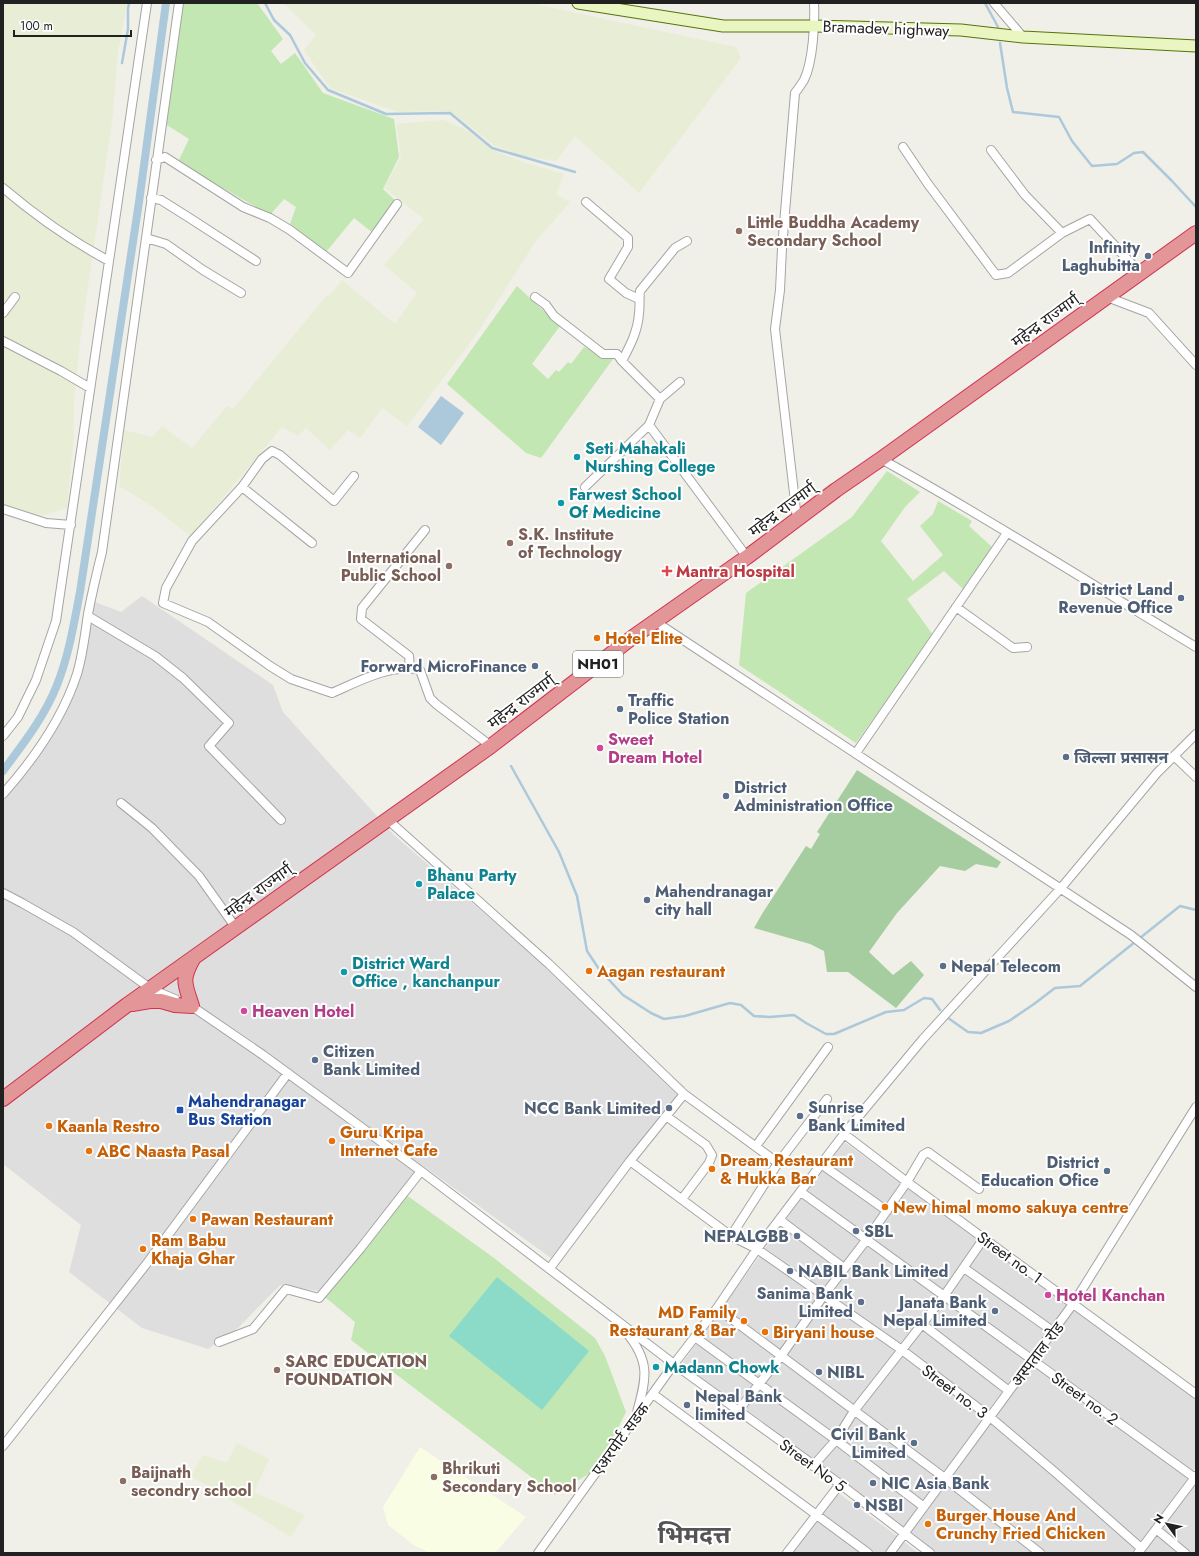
<svg xmlns="http://www.w3.org/2000/svg" width="1199" height="1556" font-family="Jost,'Noto Sans Devanagari',sans-serif">
<style>
.residential{fill:#dfdede}
.education{fill:#f9fde4}
.farmland{fill:#e8eed5}
.grass{fill:#c3e7b2}
.forest{fill:#a5cda0}
.pitch{fill:#8cdac8}
.water{fill:#acc8db}
.lines{fill:none;stroke-linecap:round;stroke-linejoin:round}
.stream{stroke:#acc8db;stroke-width:2.5}
.canal{stroke:#acc8db;stroke-width:8}
.street-casing{stroke:#a5a5a5;stroke-width:10}
.secondary-casing{stroke:#57730c;stroke-width:13}
.highway-casing{stroke:#d0334f;stroke-width:16}
.street{stroke:#fff;stroke-width:8}
.secondary{stroke:#eaf6c1;stroke-width:11}
.highway{stroke:#e29697;stroke-width:14}
.education-dot{fill:#8d6e63;stroke:#fff;stroke-width:1.5}
.service-dot{fill:#5c6f8a;stroke:#fff;stroke-width:1.5}
.culture-dot{fill:#0f9aa8;stroke:#fff;stroke-width:1.5}
.health-dot{fill:#e0444e;stroke:#fff;stroke-width:1.5}
.food-dot{fill:#e8710a;stroke:#fff;stroke-width:1.5}
.hotel-dot{fill:#d1479c;stroke:#fff;stroke-width:1.5}
.transit-dot{fill:#1a4fb4;stroke:#fff;stroke-width:1.5}
.labels{text-anchor:middle;stroke-width:4;stroke-linejoin:round;paint-order:stroke}
.shield{fill:#fff;stroke:#646464;stroke-width:1}
.shield-label{font-size:15px;font-weight:bold;fill:#212121}
.street-label{font-size:16px;fill:#212121;stroke:#fff}
.education-label{font-size:16px;font-weight:bold;fill:#785e54;stroke:#fff;text-anchor:start}
.service-label{font-size:16px;font-weight:bold;fill:#4e5e75;stroke:#fff;text-anchor:start}
.culture-label{font-size:16px;font-weight:bold;fill:#0d838f;stroke:#fff;text-anchor:start}
.health-label{font-size:16px;font-weight:bold;fill:#be3a42;stroke:#fff;text-anchor:start}
.food-label{font-size:16px;font-weight:bold;fill:#c56008;stroke:#fff;text-anchor:start}
.hotel-label{font-size:16px;font-weight:bold;fill:#b23c85;stroke:#fff;text-anchor:start}
.transit-label{font-size:16px;font-weight:bold;fill:#164399;stroke:#fff;text-anchor:start}
.town-label{font-size:24px;font-weight:bold;fill:#545454;stroke:#fff}
</style>
<rect width="100%" height="100%" fill="#f0efe8"/>
<path class="residential" d="M142 596 273 685 283 712 394 835 685 1087 551 1258 422 1165 363 1242 318 1291 280 1285 238 1328 208 1349 142 1328 69 1272 81 1225 3 1164V800L15 786 72 698 95 602 121 612Z
M843 1141 983 1244 1196 1398V1467L1132 1553H932L680 1366Z
M1196 1480V1553H1142Z
M837 1492 897 1536 918 1553H790Z"/>
<path class="education" d="M420 1447 526 1517 495 1553H430L415 1546 388 1525 383 1507Z"/>
<path class="farmland" d="M3 3H127L118 52 113 114 80 342 74 399V436L67 508 35 518 3 510Z
M283 3H530L736 47 741 58 639 193 575 136 556 161 524 156 495 146 454 114 448 111 398 112 330 88 304 50 316 35Z
M444 120 469 131 490 149 520 161 564 174 556 194 570 202 536 241 476 335 407 426 382 408 360 438 348 430 330 450 306 428 298 436 282 427 203 522 194 539 152 506 119 486 124 430 152 437 162 426 192 448 227 406 233 409 327 295H330L342 280 395 324 417 293 384 265 424 219 384 188 401 156 396 124Z
M237 1443 269 1459 254 1492 305 1515 291 1537 191 1476 203 1455 227 1463Z"/>
<path class="grass" d="M182 3H257L283 39 271 51 281 64 295 53 323 93 394 119 399 157 383 189 397 202 373 233 354 218 326 252 290 224 296 207 284 199 270 215 178 162 189 139 165 124Z
M517 286 560 326 532 364 548 379 556 370 559 372 568 362 571 364 584 347 613 359 541 458 526 453 447 384Z
M887 471 920 492 905 507 881 541 913 581 943 555 920 526 933 514 938 501 972 521 969 526 992 547 963 589 944 571 907 599 933 635 856 743 739 665 746 593 852 517Z
M405 1194 494 1258 595 1338 605 1356 626 1412 601 1462 593 1471 555 1495 351 1340 355 1322 325 1297Z"/>
<path class="forest" d="M857 770 1001 862 997 868 976 864 965 871 940 866 897 913 869 952 893 975 911 961 924 975 896 1008 848 972H827L824 951 810 944 754 928 762 914 806 846 811 849 820 834 817 832Z"/>
<path class="pitch" d="M497 1277 589 1351 542 1410 449 1336Z"/>
<path class="water" d="M441 396 464 413 441 445 418 427Z"/>
<g class="lines">
<path class="stream" d="M265 3 274 20 290 35 305 63 328 90 386 114 450 113 492 148 575 172
M985 3 998 27
M1000 43 1007 88 1013 112 1059 117 1072 141 1092 166 1117 164 1134 153 1143 152 1172 181 1196 207
M122 63 128 29V9L129 3
M511 766 559 852 577 896 587 951 599 969 623 995 651 1013 664 1019 685 1016 730 1003 741 1005 754 1016 770 1017 794 1015 806 1023 826 1034H834L886 1012 904 1010 924 998 932 999 940 1010
M948 1018 968 1032 981 1033 1009 1021 1034 1004 1055 988 1080 986 1180 906 1196 910"/>
<path class="canal" d="M3 771C23 744 45 716 57 685 69 655 74 623 80 592L139 202 166 3"/>
<defs>
<path id="street" d="M994 3 1023 37
M903 147 928 184 996 275 1008 273 1062 233 1090 219 1140 273
M991 150 1025 195 1062 233
M156 160 165 157 243 207 270 218 290 230 348 273 397 204
M3 188C36 216 70 240 109 261
M151 198 161 200 188 217 256 261
M586 202 628 238V247L609 279 626 293 639 299
M146 238 166 244 203 270 241 293
M535 297 546 305 554 316 603 354H617L622 361
M1107 297 1149 313 1196 365
M3 313 15 297
M3 341 61 371 90 388
M660 399 622 361C630 346 638 331 639 313 640 306 639 299 640 291L675 248 687 241
M649 425 747 557
M881 459C988 518 1091 584 1196 647
M354 476 334 501 280 455 272 451 262 459 242 487 192 541 166 588 163 603 208 622 270 666 291 679 332 693C357 682 392 663 420 670L430 698 436 704 491 746
M242 487 312 543
M585 487 649 425 660 399 680 382
M3 509 46 523 71 525
M797 519 775 329 780 290 782 248 795 93C798 89 801 85 804 80 813 62 815 23 814 3
M956 607 1013 648 1027 647
M88 616 155 656 183 678 229 723 209 746 281 820
M656 622 1131 935 1196 987
M410 668 409 656 361 619 362 608 425 530
M3 736 18 717 36 680 56 621 147 3
M856 753 1007 533
M1174 756 1196 777
M3 794C34 759 62 720 77 674 83 654 85 634 88 614 92 593 97 572 102 552L179 3
M121 803 152 828 199 876 236 928
M387 819 549 964 684 1094 630 1161 550 1268
M3 893 22 903 73 932 151 989 175 999
M190 1005 263 1055 421 1171 674 1364 840 1484 930 1553
M684 1094 778 1163 731 1236
M666 1116 706 1145 712 1155 709 1163 682 1199
M844 1134 907 1182 1196 1394
M756 1146 828 1047
M630 1161 731 1236 757 1249 902 1350 990 1417 1056 1473 1141 1548
M778 1163 827 1099
M821 1164 887 1211
M801 1192 1195 1478
M780 1220 844 1268
M964 1268 1054 1332
M717 1308 946 1479 1040 1553
M922 1324 1009 1391
M626 1332C650 1361 647 1377 637 1412
M695 1337 836 1440 924 1507
M219 1342 253 1329 286 1289 319 1298 360 1249 421 1171
M653 1394 868 1553
M738 1411 781 1356 824 1295 867 1239 907 1182 923 1155 928 1152 932 1155 979 1189
M3 1446 148 1262 288 1073
M813 1466 836 1440 854 1411 944 1296 984 1238
M1156 1529 1185 1553
M538 1553 674 1364 717 1308 757 1249 844 1134 923 1039 1061 888 1157 773 1196 734
M787 1553 840 1484
M890 1553 1073 1304 1196 1107
M1138 1553 1196 1476"/>
<path id="secondary" d="M578 3 723 26H815L961 30 1023 37 1196 46"/>
<path id="highway" d="M132 1004 150 1001H161L175 1005 192 1006C185 984 181 980 193 959
M3 1099 127 1005 491 746 633 637 747 557 836 490 881 459 1196 233"/>
</defs>
<use href="#street" class="street-casing"/>
<use href="#secondary" class="secondary-casing"/>
<use href="#highway" class="highway-casing"/>
<use href="#street" class="street"/>
<use href="#secondary" class="secondary"/>
<use href="#highway" class="highway"/>
</g>
<g class="education-dot">
<circle cx="739" cy="231" r="4"/>
<circle cx="510" cy="543" r="4"/>
<circle cx="449" cy="566" r="4"/>
<circle cx="277" cy="1370" r="4"/>
<circle cx="434" cy="1477" r="4"/>
<circle cx="123" cy="1481" r="4"/>
</g>
<g class="service-dot">
<circle cx="1148" cy="256" r="4"/>
<circle cx="1181" cy="598" r="4"/>
<circle cx="535" cy="666" r="4"/>
<circle cx="620" cy="709" r="4"/>
<circle cx="1066" cy="757" r="4"/>
<circle cx="726" cy="796" r="4"/>
<circle cx="647" cy="900" r="4"/>
<circle cx="943" cy="966" r="4"/>
<circle cx="315" cy="1060" r="4"/>
<circle cx="669" cy="1108" r="4"/>
<circle cx="800" cy="1116" r="4"/>
<circle cx="1107" cy="1171" r="4"/>
<circle cx="856" cy="1231" r="4"/>
<circle cx="797" cy="1236" r="4"/>
<circle cx="790" cy="1271" r="4"/>
<circle cx="861" cy="1302" r="4"/>
<circle cx="995" cy="1311" r="4"/>
<circle cx="819" cy="1372" r="4"/>
<circle cx="687" cy="1405" r="4"/>
<circle cx="914" cy="1443" r="4"/>
<circle cx="873" cy="1483" r="4"/>
<circle cx="857" cy="1505" r="4"/>
</g>
<g class="culture-dot">
<circle cx="577" cy="457" r="4"/>
<circle cx="561" cy="503" r="4"/>
<circle cx="419" cy="884" r="4"/>
<circle cx="344" cy="972" r="4"/>
<circle cx="656" cy="1367" r="4"/>
</g>
<path class="health-dot" d="M665 565h4v4h4v4h-4v4h-4v-4h-4v-4h4z"/>
<g class="food-dot">
<circle cx="597" cy="638" r="4"/>
<circle cx="589" cy="971" r="4"/>
<circle cx="49" cy="1126" r="4"/>
<circle cx="332" cy="1141" r="4"/>
<circle cx="89" cy="1151" r="4"/>
<circle cx="712" cy="1169" r="4"/>
<circle cx="885" cy="1207" r="4"/>
<circle cx="193" cy="1219" r="4"/>
<circle cx="143" cy="1249" r="4"/>
<circle cx="744" cy="1321" r="4"/>
<circle cx="765" cy="1332" r="4"/>
<circle cx="928" cy="1524" r="4"/>
</g>
<g class="hotel-dot">
<circle cx="600" cy="748" r="4"/>
<circle cx="244" cy="1011" r="4"/>
<circle cx="1048" cy="1295" r="4"/>
</g>
<rect class="transit-dot" x="176" y="1106" width="8" height="8" rx="2"/>
<g class="labels">
<rect class="shield" x="573" y="651" width="50" height="26" rx="3"/>
<g class="shield-label">
<text x="598" y="669">NH01</text>
</g>
<g class="street-label">
<text transform="translate(886 28) rotate(2)" y="6">Bramadev highway</text>
<text transform="translate(1045 320) rotate(-36)" y="6">महेन्द्र राज्मार्ग्</text>
<text transform="translate(782 509) rotate(-37)" y="6">महेन्द्र राज्मार्ग्</text>
<text transform="translate(521 701) rotate(-37)" y="6">महेन्द्र राज्मार्ग्</text>
<text transform="translate(258 890) rotate(-36)" y="6">महेन्द्र राज्मार्ग्</text>
<text transform="translate(1010 1257) rotate(36)" y="6">Street no. 1</text>
<text transform="translate(1037 1354) rotate(-53)" y="6">अस्पताल रोड</text>
<text transform="translate(955 1391) rotate(37)" y="6">Street no. 3</text>
<text transform="translate(1085 1398) rotate(36)" y="6">Street no. 2</text>
<text transform="translate(620 1439) rotate(-54)" y="6">एअरपोर्ट सडक</text>
<text transform="translate(813 1465) rotate(36)" y="6">Street No 5</text>
</g>
<g class="education-label">
<text x="747" y="228">Little Buddha Academy<tspan x="747" dy="18">Secondary School</tspan></text>
<text x="518" y="540">S.K. Institute<tspan x="518" dy="18">of Technology</tspan></text>
<text x="441" y="563" text-anchor="end">International<tspan x="441" dy="18">Public School</tspan></text>
<text x="285" y="1367">SARC EDUCATION<tspan x="285" dy="18">FOUNDATION</tspan></text>
<text x="442" y="1474">Bhrikuti<tspan x="442" dy="18">Secondary School</tspan></text>
<text x="131" y="1478">Baijnath<tspan x="131" dy="18">secondry school</tspan></text>
</g>
<g class="service-label">
<text x="1140" y="253" text-anchor="end">Infinity<tspan x="1140" dy="18">Laghubitta</tspan></text>
<text x="1173" y="595" text-anchor="end">District Land<tspan x="1173" dy="18">Revenue Office</tspan></text>
<text x="527" y="672" text-anchor="end">Forward MicroFinance</text>
<text x="628" y="706">Traffic<tspan x="628" dy="18">Police Station</tspan></text>
<text x="1074" y="763">जिल्ला प्रसासन</text>
<text x="734" y="793">District<tspan x="734" dy="18">Administration Office</tspan></text>
<text x="655" y="897">Mahendranagar<tspan x="655" dy="18">city hall</tspan></text>
<text x="951" y="972">Nepal Telecom</text>
<text x="323" y="1057">Citizen<tspan x="323" dy="18">Bank Limited</tspan></text>
<text x="808" y="1113">Sunrise<tspan x="808" dy="18">Bank Limited</tspan></text>
<text x="661" y="1114" text-anchor="end">NCC Bank Limited</text>
<text x="1099" y="1168" text-anchor="end">District<tspan x="1099" dy="18">Education Ofice</tspan></text>
<text x="864" y="1237">SBL</text>
<text x="789" y="1242" text-anchor="end">NEPALGBB</text>
<text x="798" y="1277">NABIL Bank Limited</text>
<text x="853" y="1299" text-anchor="end">Sanima Bank<tspan x="853" dy="18">Limited</tspan></text>
<text x="987" y="1308" text-anchor="end">Janata Bank<tspan x="987" dy="18">Nepal Limited</tspan></text>
<text x="827" y="1378">NIBL</text>
<text x="695" y="1402">Nepal Bank<tspan x="695" dy="18">limited</tspan></text>
<text x="906" y="1440" text-anchor="end">Civil Bank<tspan x="906" dy="18">Limited</tspan></text>
<text x="881" y="1489">NIC Asia Bank</text>
<text x="865" y="1511">NSBI</text>
</g>
<g class="culture-label">
<text x="585" y="454">Seti Mahakali<tspan x="585" dy="18">Nurshing College</tspan></text>
<text x="569" y="500">Farwest School<tspan x="569" dy="18">Of Medicine</tspan></text>
<text x="427" y="881">Bhanu Party<tspan x="427" dy="18">Palace</tspan></text>
<text x="352" y="969">District Ward<tspan x="352" dy="18">Office , kanchanpur</tspan></text>
<text x="664" y="1373">Madann Chowk</text>
</g>
<g class="health-label">
<text x="676" y="577">Mantra Hospital</text>
</g>
<g class="food-label">
<text x="605" y="644">Hotel Elite</text>
<text x="597" y="977">Aagan restaurant</text>
<text x="57" y="1132">Kaanla Restro</text>
<text x="340" y="1138">Guru Kripa<tspan x="340" dy="18">Internet Cafe</tspan></text>
<text x="97" y="1157">ABC Naasta Pasal</text>
<text x="720" y="1166">Dream Restaurant<tspan x="720" dy="18">&amp; Hukka Bar</tspan></text>
<text x="893" y="1213">New himal momo sakuya centre</text>
<text x="201" y="1225">Pawan Restaurant</text>
<text x="151" y="1246">Ram Babu<tspan x="151" dy="18">Khaja Ghar</tspan></text>
<text x="736" y="1318" text-anchor="end">MD Family<tspan x="736" dy="18">Restaurant &amp; Bar</tspan></text>
<text x="773" y="1338">Biryani house</text>
<text x="936" y="1521">Burger House And<tspan x="936" dy="18">Crunchy Fried Chicken</tspan></text>
</g>
<g class="hotel-label">
<text x="608" y="745">Sweet<tspan x="608" dy="18">Dream Hotel</tspan></text>
<text x="252" y="1017">Heaven Hotel</text>
<text x="1056" y="1301">Hotel Kanchan</text>
</g>
<g class="transit-label">
<text x="188" y="1107">Mahendranagar<tspan x="188" dy="18">Bus Station</tspan></text>
</g>
<g class="town-label">
<text x="694" y="1543">भिमदत्त</text>
</g>
</g>
<rect width="1199" height="1556" fill="none" stroke="#212121" stroke-width="8"/>
<g transform="translate(1167 1524) rotate(303)" stroke="#ffffff" stroke-width="3" paint-order="stroke">
<path d="M0-3L7 15L0 10L-7 15Z" fill="#212121"/>
<text y="-6" font-size="11" font-weight="bold" text-anchor="middle" fill="#212121">N</text>
</g>
<path d="M14 30v6h117v-6" fill="none" stroke="#212121" stroke-width="2"/>
<text x="20" y="30" font-size="12" fill="#212121" stroke="#ffffff" stroke-width="3" paint-order="stroke">100 m</text>
</svg>
